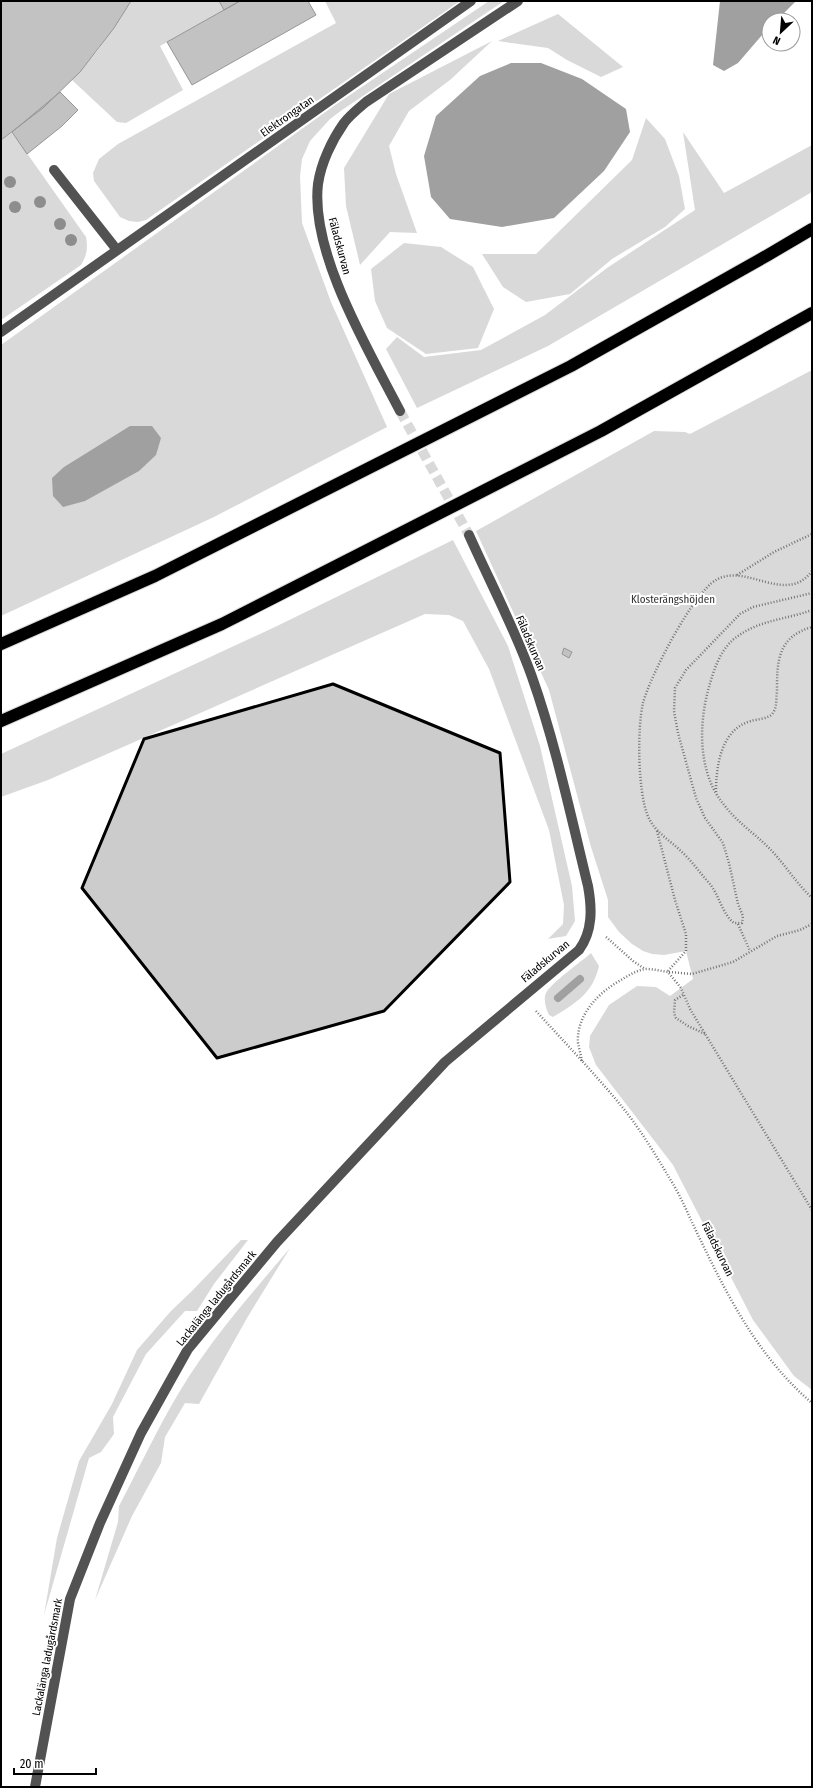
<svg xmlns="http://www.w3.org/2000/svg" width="813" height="1788" font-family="'Fira Sans Condensed',sans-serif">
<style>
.green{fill:#d9d9d9}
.water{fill:#a0a0a0}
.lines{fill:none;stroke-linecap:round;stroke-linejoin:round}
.stream{stroke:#a0a0a0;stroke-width:8}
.building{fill:#c2c2c2;stroke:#969696}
.minor-tunnel{stroke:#d9d9d9;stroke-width:10;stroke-dasharray:10 5;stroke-linecap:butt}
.highway-casing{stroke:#dbdbdb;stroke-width:14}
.path{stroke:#747474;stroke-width:2.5;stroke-dasharray:1 2;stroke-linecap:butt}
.minor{stroke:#525252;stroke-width:10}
.highway{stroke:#000;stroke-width:12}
.tree{fill:#8d8d8d}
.marked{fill:#000;fill-opacity:0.2;stroke:#000;stroke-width:3;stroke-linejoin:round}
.labels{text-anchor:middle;stroke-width:4;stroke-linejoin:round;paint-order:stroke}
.street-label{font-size:11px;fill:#000;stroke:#fff}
.park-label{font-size:11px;fill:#303030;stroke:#fff}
</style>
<rect width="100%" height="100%" fill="#fff"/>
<path class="green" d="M131 1H219L224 10 160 46 183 90 126 123 117 122 72 80 98 50Z
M325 1H460L146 220 138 222 129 221 120 217 94 181 93 173 99 159 118 144 336 23Z
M489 1H504L342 110 330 119 310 141 302 159 300 176 302 223 331 302 387 427 214 517 1 616V345L338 103Z
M558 14 623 67 601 77 567 60 548 48 498 41Z
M492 41 450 80 409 111 389 146 396 174 417 233 390 232 360 265 346 206 344 168 389 94Z
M646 118 665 139 679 176 685 209 665 227 612 259 570 294 526 302 503 287 482 254H536L632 160Z
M12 132 86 237C88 248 87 255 81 265L1 320V140Z
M683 132 724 193 812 145V192L548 346 417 408 386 349 397 337 424 357 481 350 545 315 607 268 695 210Z
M404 243 441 247 473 267 494 309 478 348 426 354 387 328 375 301 371 269Z
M812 370V1390L794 1376 753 1320 673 1165 596 1065 589 1047 590 1036 609 1005 637 986 656 987 670 996 693 979 686 951 664 955 652 954 643 951 632 944 619 932 608 917V900L591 847 549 690 476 531 654 431 685 432 690 434Z
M453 540 508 646 540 746 572 886 575 921 566 936 548 939 563 924 564 905 549 830 489 669 463 621 449 615 425 614 48 780 1 797V754L277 626Z
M591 953 599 966C593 993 576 1003 553 1017L549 1015C546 1009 543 999 546 993 550 984 582 961 591 953Z
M241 1240H248L214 1284 197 1311H185L146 1354 113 1417 114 1434 101 1452 89 1458 44 1615 57 1538 79 1461 112 1404 137 1350 171 1311 192 1291Z
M290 1248 247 1318 199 1404 185 1403 165 1437 161 1463 132 1516 95 1600 118 1522 119 1506C145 1457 168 1405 200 1360 227 1321 259 1285 290 1248Z"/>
<path class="water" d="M720 1H796L777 20H769V27L738 63 724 71 713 65Z
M511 63H541L582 79 626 109 630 132 604 171 554 218 502 227 450 219 431 197 424 156 436 116 480 76Z
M130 426H152L161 438 156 455 139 471 85 501 63 507 53 496 52 478 64 467Z"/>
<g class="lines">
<path class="stream" d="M558 998 580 979"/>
</g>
<path class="building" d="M1 1H131L114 28 80 72 43 108 1 140Z
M219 1H240L224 10Z
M240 1H308L316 15 192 85 167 42Z
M60 92 78 110 62 126 27 154 12 132Z
M564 648 572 652 569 658 562 654Z"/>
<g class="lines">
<path class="minor-tunnel" d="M400 411 469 535"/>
<defs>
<path id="highway" d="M1 644 155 576 571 366 768 255 812 229
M1 721 222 624 601 431 812 313"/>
</defs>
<use href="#highway" class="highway-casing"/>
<path class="path" d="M812 571C786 606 746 562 716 580 693 593 650 676 643 703 637 729 638 789 647 814 654 833 672 841 685 855 694 864 701 874 709 883 719 894 722 914 734 923H742L743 916 738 904 729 863 723 843 705 818 696 798 678 733 674 711 675 688 686 670 740 614 753 607 812 593
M737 575 774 552 812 534
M812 610C788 619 760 620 738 636 721 647 714 669 709 687 698 725 698 775 725 806 737 822 754 833 769 848 784 863 796 883 812 898
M716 792C716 766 721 729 751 721 757 719 769 719 773 713 777 707 776 699 777 692 777 662 777 637 812 627
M657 831 675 900 686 934V951L668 971
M738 924 750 951
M606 937 633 961 645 969
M669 972 692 974 716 967 733 962 777 936 800 930 812 924
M683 995 675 1000 674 1013 676 1018 688 1026 705 1034
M536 1011C567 1045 599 1078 627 1113 643 1134 657 1157 670 1179 682 1198 690 1219 700 1239 729 1299 760 1359 812 1403
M582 1061C581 1055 579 1049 578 1043 576 1015 599 992 621 980 629 975 637 970 646 969 654 969 661 971 668 972L681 988 690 1009 812 1210"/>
<path class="minor" d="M54 170 117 250
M1 332 471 1
M400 411C369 351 310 253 318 184 321 163 332 140 344 123 350 115 359 108 366 102L518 1
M35 1787 70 1599 100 1523 141 1433 188 1349 277 1242 445 1062 579 950C593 931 592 908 588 886 571 817 556 745 532 677 515 629 490 582 469 535"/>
<use href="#highway" class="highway"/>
</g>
<g class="tree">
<circle cx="10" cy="182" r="6"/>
<circle cx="40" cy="202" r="6"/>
<circle cx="15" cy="207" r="6"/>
<circle cx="60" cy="224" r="6"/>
<circle cx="71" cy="240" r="6"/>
</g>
<path class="marked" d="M333 684 500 753 510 882 384 1011 217 1058 82 888 144 739Z"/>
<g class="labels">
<g class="street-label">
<text transform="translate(287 116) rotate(-35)" y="4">Elektrongatan</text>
<text transform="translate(340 246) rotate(75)" y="4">Fäladskurvan</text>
<text transform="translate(531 643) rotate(67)" y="4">Fäladskurvan</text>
<text transform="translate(545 961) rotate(-40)" y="4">Fäladskurvan</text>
<text transform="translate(718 1249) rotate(64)" y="4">Fäladskurvan</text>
<text transform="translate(216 1298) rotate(-51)" y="4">Lackalänga ladugårdsmark</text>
<text transform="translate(47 1657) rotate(-79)" y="4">Lackalänga ladugårdsmark</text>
</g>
<g class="park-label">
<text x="673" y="603">Klosterängshöjden</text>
</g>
</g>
<rect width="813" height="1788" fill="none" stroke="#000000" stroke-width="4"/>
<g transform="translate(781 32) rotate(206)"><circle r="19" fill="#ffffff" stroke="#999999"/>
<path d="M0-3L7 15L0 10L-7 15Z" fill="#000000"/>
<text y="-6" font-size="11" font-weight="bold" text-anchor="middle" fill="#000000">N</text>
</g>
<path d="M14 1768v6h82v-6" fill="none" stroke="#000000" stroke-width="2"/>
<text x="20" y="1768" font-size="12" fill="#000000" stroke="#ffffff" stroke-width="3" paint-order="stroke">20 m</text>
</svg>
